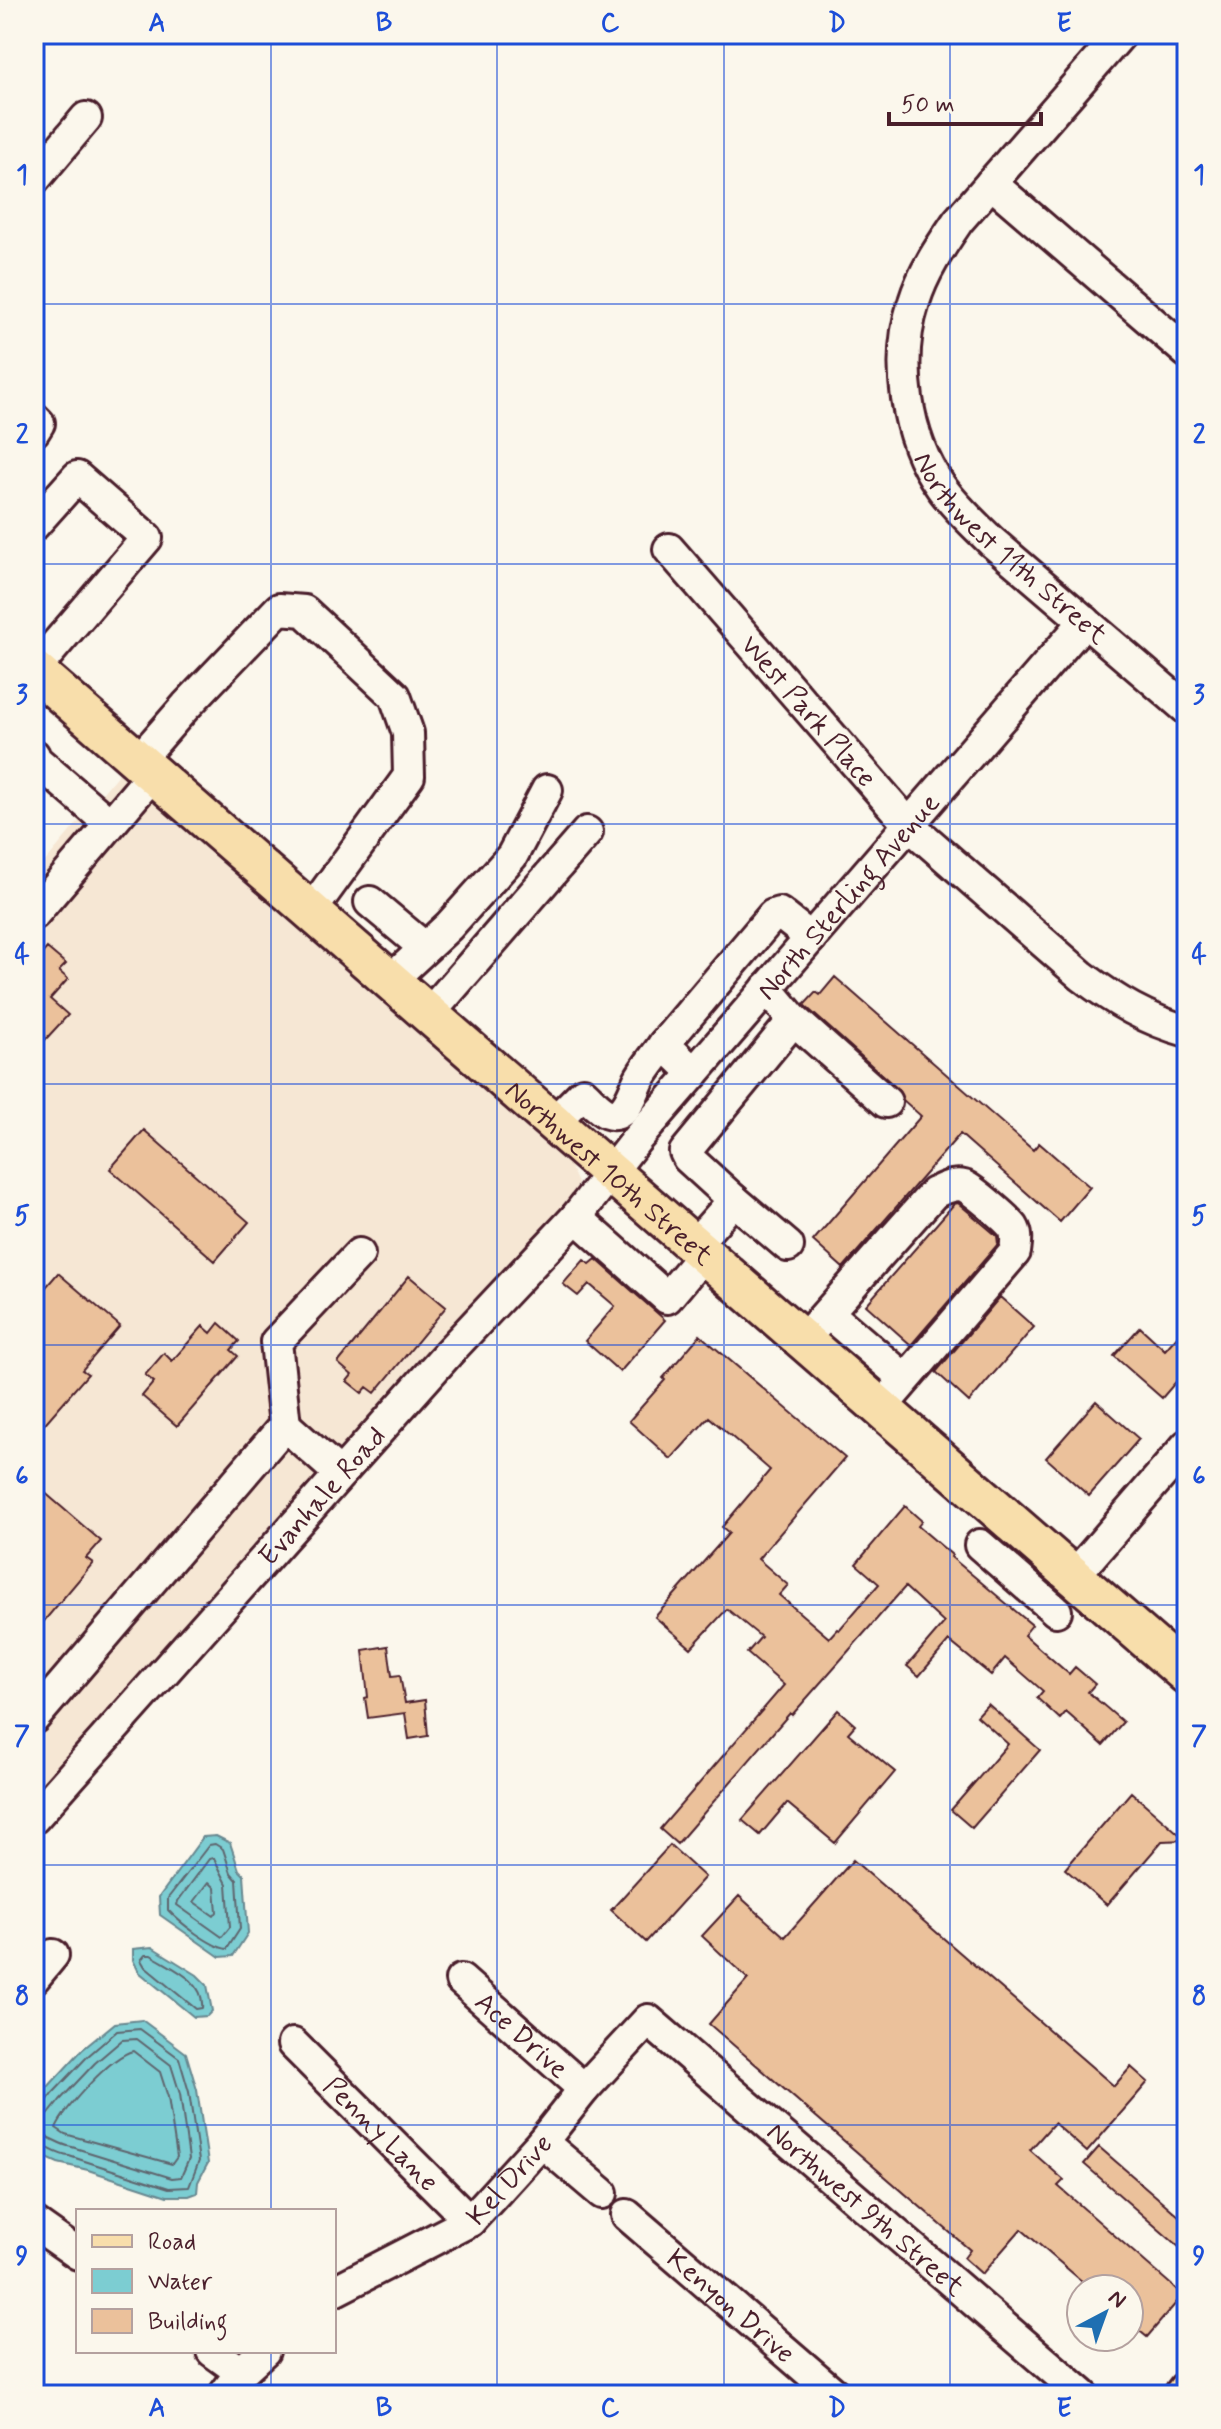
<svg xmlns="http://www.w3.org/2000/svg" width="1221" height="2429" font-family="Mynerve,sans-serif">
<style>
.built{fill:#f6e7d4}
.water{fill:#7ccdd2;stroke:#68878f;stroke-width:2}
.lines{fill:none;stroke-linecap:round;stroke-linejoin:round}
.shore{stroke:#5e656e;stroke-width:2}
.building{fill:#ebc19b;stroke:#4a1f2b;stroke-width:2}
.minor-casing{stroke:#4a1f2b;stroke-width:36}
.major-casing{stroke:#4a1f2b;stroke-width:44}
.minor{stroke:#fbf7ec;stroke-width:30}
.major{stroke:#f8deab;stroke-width:38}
.grid{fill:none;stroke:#1d4ed8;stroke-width:2;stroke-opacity:0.55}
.labels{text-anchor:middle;stroke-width:8;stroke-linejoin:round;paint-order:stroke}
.street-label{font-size:28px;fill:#4a1f2b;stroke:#fbf7ec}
.neatline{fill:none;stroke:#1d4ed8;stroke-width:3}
.grid-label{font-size:26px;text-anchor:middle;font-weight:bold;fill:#1d4ed8}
</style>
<rect width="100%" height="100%" fill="#fbf7ec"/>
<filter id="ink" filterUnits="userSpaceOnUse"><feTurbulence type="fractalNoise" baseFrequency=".0125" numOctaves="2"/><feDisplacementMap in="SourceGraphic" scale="16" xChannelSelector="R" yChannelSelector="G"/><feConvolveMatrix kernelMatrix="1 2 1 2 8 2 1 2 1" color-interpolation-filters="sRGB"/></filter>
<g filter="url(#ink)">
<path class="built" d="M119 773 570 1166 578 1183 576 1192 571 1199 34 1808V875Z"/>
<path class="water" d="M216 1836 230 1843 239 1870 244 1875 248 1933 233 1956 220 1957 160 1915 159 1897 203 1837Z
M152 1947 197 1975 207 1985 212 2011 207 2016 194 2017 139 1972 133 1960V1949Z
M142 2020 186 2053 197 2090 208 2163 198 2182 197 2193 189 2196H167L88 2170 58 2163 40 2155 34 2147V2106L46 2089 82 2050 115 2023Z"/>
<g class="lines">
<path class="shore" d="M209 1845 215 1844 223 1849 231 1873 237 1880 240 1929 227 1949C211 1947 179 1922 168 1910V1898Z
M214 1858 227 1884 230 1927 222 1937 177 1905 178 1901 209 1859Z
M209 1882 215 1888 217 1912 214 1916 194 1902Z
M145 1955H151C171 1968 205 1980 202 2008L196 2009 145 1967 141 1960Z
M133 2051 160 2072 168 2097 177 2157 172 2164 65 2134 56 2128C65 2108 111 2056 133 2051Z
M34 2109 43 2107 52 2094 88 2056 117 2031 140 2029 179 2058 189 2092 199 2161 189 2187 169 2188 69 2156C55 2155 46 2144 34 2144
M34 2120 43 2119 49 2114 60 2100 95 2063 122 2040 137 2039 171 2065 180 2094 189 2159 181 2177 172 2178 72 2147C58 2145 48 2134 34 2134"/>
</g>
<path class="building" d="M47 948 66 964 59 971 68 979 50 999 68 1015 44 1041 34 1032V963Z
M835 977 1033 1150 1039 1143 1090 1187 1060 1222 960 1134 843 1268 813 1241 921 1116 903 1100 898 1089 804 1005 816 992 820 995Z
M144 1130 249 1222 215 1261 110 1169Z
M958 1203 997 1236 998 1244 911 1345 866 1305 954 1204Z
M596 1259 665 1320 620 1372 585 1341 615 1306 589 1284 578 1296 563 1284 584 1260 590 1264Z
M58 1273 120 1326 82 1370 88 1374 34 1436V1301Z
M409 1276 446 1307 375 1393 367 1387 362 1393 347 1381 352 1375 338 1363Z
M1000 1297 1034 1327 969 1402 936 1372Z
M219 1323 239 1341 231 1350 238 1356 177 1426 142 1396 154 1382 145 1375 164 1353 172 1361 203 1326 211 1333Z
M1187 1325V1369L1162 1398 1114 1356 1140 1327 1165 1350Z
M700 1335 845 1458 758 1559 788 1585 779 1595 829 1638 837 1629 839 1630 879 1584 856 1564 905 1506 922 1521 918 1526 952 1555 951 1557 1032 1625 1024 1635 1069 1674 1075 1667 1095 1684 1088 1692 1123 1722 1103 1745 1066 1712 1060 1719 1037 1698 1043 1691 1005 1658 991 1675 949 1641 919 1676 907 1666 944 1623 905 1587 792 1715 790 1713 677 1844 660 1829 784 1685 747 1653 761 1637 727 1609 691 1648 655 1617 729 1533 722 1527 770 1470 709 1417 671 1459 629 1421 665 1380 663 1378Z
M1096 1401 1139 1439 1089 1496 1046 1458Z
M43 1491 101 1541 86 1558 93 1563 34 1633V1501Z
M388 1646 392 1676 400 1675 405 1703 425 1700 428 1736 409 1739 405 1713 368 1718 365 1698 368 1697 363 1650Z
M988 1704 1040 1750 972 1828 951 1810 1008 1744 977 1716Z
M838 1710 855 1725 848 1733 895 1772 835 1843 787 1803 760 1835 742 1820Z
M1131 1792 1186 1840 1162 1841 1107 1905 1065 1869Z
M670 1845 705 1877 646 1942 611 1910Z
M853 1860 1114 2086 1131 2067 1148 2082 1087 2152 1054 2123 1030 2150 1064 2180 1058 2186 1183 2295 1147 2337 1129 2322V2289H1091L1021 2229 982 2274 964 2258 970 2250 709 2024 748 1979 702 1936 739 1896 785 1937Z
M1099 2147 1187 2223V2254L1084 2164Z"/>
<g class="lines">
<defs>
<g id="minor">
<path id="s1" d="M1121 34 958 221C941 246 923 272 914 302 895 360 905 437 941 487 955 507 974 524 991 541L1187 709"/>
<path d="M34 180 86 118"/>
<path d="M991 183 1187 352"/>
<path d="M34 418 39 423 34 431"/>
<path d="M34 525 77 477 147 538 34 670"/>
<path id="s2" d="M669 549 909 825 1082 976C1115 1001 1147 1020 1187 1031"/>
<path d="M34 755 35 759 110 824"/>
<path d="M138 761 186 706 279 609 304 611 395 696 408 733 409 776 311 911"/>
<path d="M370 902 425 948"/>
<path d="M34 914 153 774"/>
<path d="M390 981 449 926 512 856 547 790"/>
<path d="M429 1014 587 832"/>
<path d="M793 1019 886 1102"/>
<path d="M694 1073 664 1044 773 915 779 913 811 938"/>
<path d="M553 1123 583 1093C590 1099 599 1110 607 1113 626 1120 633 1092 639 1080 645 1068 656 1056 664 1044"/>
<path d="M734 1200 788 1246"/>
<path d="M576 1217 667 1298 704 1254"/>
<path d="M694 1245 734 1200 688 1158 685 1152 792 1022 793 1019 767 988"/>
<path d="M828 1313 905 1379"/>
<path d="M803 1340 934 1193C943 1189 953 1183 964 1186 973 1190 1007 1219 1013 1227 1018 1235 1016 1243 1015 1252L881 1408"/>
<path d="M285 1425 340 1474"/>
<path d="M980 1545 1056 1611"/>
<path d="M1073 1577 1187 1445"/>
<path d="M34 1718 285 1425 276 1342 359 1254"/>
<path id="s3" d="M34 1818 449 1352 576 1217 636 1140 1085 621"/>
<path d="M34 1978 53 1955"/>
<path id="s4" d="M461 1980 584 2089"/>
<path id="s5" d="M293 2044 470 2221"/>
<path d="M542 2142 602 2193"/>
<path id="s6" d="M627 2215 836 2395"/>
<path d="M34 2223 78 2254"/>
<path id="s7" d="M334 2291 470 2221 542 2142 584 2089 648 2020 1083 2395"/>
<path d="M212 2351 241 2372"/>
<path d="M224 2395 241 2372 264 2351"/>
</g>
<g id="major">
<path id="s8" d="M34 670 1187 1675"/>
<path d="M1184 2395 1187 2391"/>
</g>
</defs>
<use href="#minor" class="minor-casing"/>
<use href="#major" class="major-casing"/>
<use href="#minor" class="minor"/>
<use href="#major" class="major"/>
</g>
</g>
<path class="grid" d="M271 34V2211M497 34V2395M724 34V2395M950 34V2395M34 304H1187M34 564H1187M34 824H1187M34 1084H1187M34 1345H1187M34 1605H1187M34 1865H1187M34 2125H1187M271 2351V2395"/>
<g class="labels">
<g class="street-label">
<text dy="10" stroke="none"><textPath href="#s1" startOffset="626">Northwest 11th Street</textPath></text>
<text dy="10" stroke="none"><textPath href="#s2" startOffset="214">West Park Place</textPath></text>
<text dy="10" stroke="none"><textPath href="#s3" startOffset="1230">North Sterling Avenue</textPath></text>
<text dy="10" stroke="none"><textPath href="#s8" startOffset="764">Northwest 10th Street</textPath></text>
<text dy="10" stroke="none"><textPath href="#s3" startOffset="432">Evanhale Road</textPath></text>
<text dy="10" stroke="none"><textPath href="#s4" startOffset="82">Ace Drive</textPath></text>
<text dy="10" stroke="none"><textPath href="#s5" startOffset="126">Penny Lane</textPath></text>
<text dy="10" stroke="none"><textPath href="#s7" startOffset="210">Kel Drive</textPath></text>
<text dy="10" stroke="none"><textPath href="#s7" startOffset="710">Northwest 9th Street</textPath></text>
<text dy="10" stroke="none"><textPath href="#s6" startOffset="138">Kenyon Drive</textPath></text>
</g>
</g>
<rect width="1221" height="2429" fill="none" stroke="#fbf7ec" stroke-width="88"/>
<rect x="76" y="2209" width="260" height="144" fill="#fbf7ec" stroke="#b4a19f" stroke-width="2"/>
<rect x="92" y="2235" width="40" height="12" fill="#f8deab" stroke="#b4a19f" stroke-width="2"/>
<text x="148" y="2249" font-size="24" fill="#4a1f2b">Road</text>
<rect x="92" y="2269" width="40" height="24" fill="#7ccdd2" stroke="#b4a19f" stroke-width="2"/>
<text x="148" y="2289" font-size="24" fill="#4a1f2b">Water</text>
<rect x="92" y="2309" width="40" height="24" fill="#ebc19b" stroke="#b4a19f" stroke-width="2"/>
<text x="148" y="2329" font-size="24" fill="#4a1f2b">Building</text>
<g transform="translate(1105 2313) rotate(41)"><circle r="38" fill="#fbf7ec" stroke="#b4a19f" stroke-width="2"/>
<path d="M0-6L14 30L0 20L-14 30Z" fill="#1f6fb2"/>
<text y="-12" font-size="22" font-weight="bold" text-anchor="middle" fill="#4a1f2b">N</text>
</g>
<path d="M889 112v12h152v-12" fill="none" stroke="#4a1f2b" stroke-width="4"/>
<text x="901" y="112" font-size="24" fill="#4a1f2b" stroke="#fbf7ec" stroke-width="6" paint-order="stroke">50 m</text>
<rect x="44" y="44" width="1133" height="2341" class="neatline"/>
<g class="grid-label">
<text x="157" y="31">A</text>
<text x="384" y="31">B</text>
<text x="610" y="31">C</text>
<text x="837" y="31">D</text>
<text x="1064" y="31">E</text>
<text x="22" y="183">1</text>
<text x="1199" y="183">1</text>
<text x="22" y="443">2</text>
<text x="1199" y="443">2</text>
<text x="22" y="703">3</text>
<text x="1199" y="703">3</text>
<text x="22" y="963">4</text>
<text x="1199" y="963">4</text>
<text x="22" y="1224">5</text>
<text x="1199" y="1224">5</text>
<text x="22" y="1484">6</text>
<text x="1199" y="1484">6</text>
<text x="22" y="1744">7</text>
<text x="1199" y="1744">7</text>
<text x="22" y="2004">8</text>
<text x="1199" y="2004">8</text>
<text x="22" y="2264">9</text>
<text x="1199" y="2264">9</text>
<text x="157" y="2416">A</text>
<text x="384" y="2416">B</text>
<text x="610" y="2416">C</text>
<text x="837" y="2416">D</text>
<text x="1064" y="2416">E</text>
</g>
</svg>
